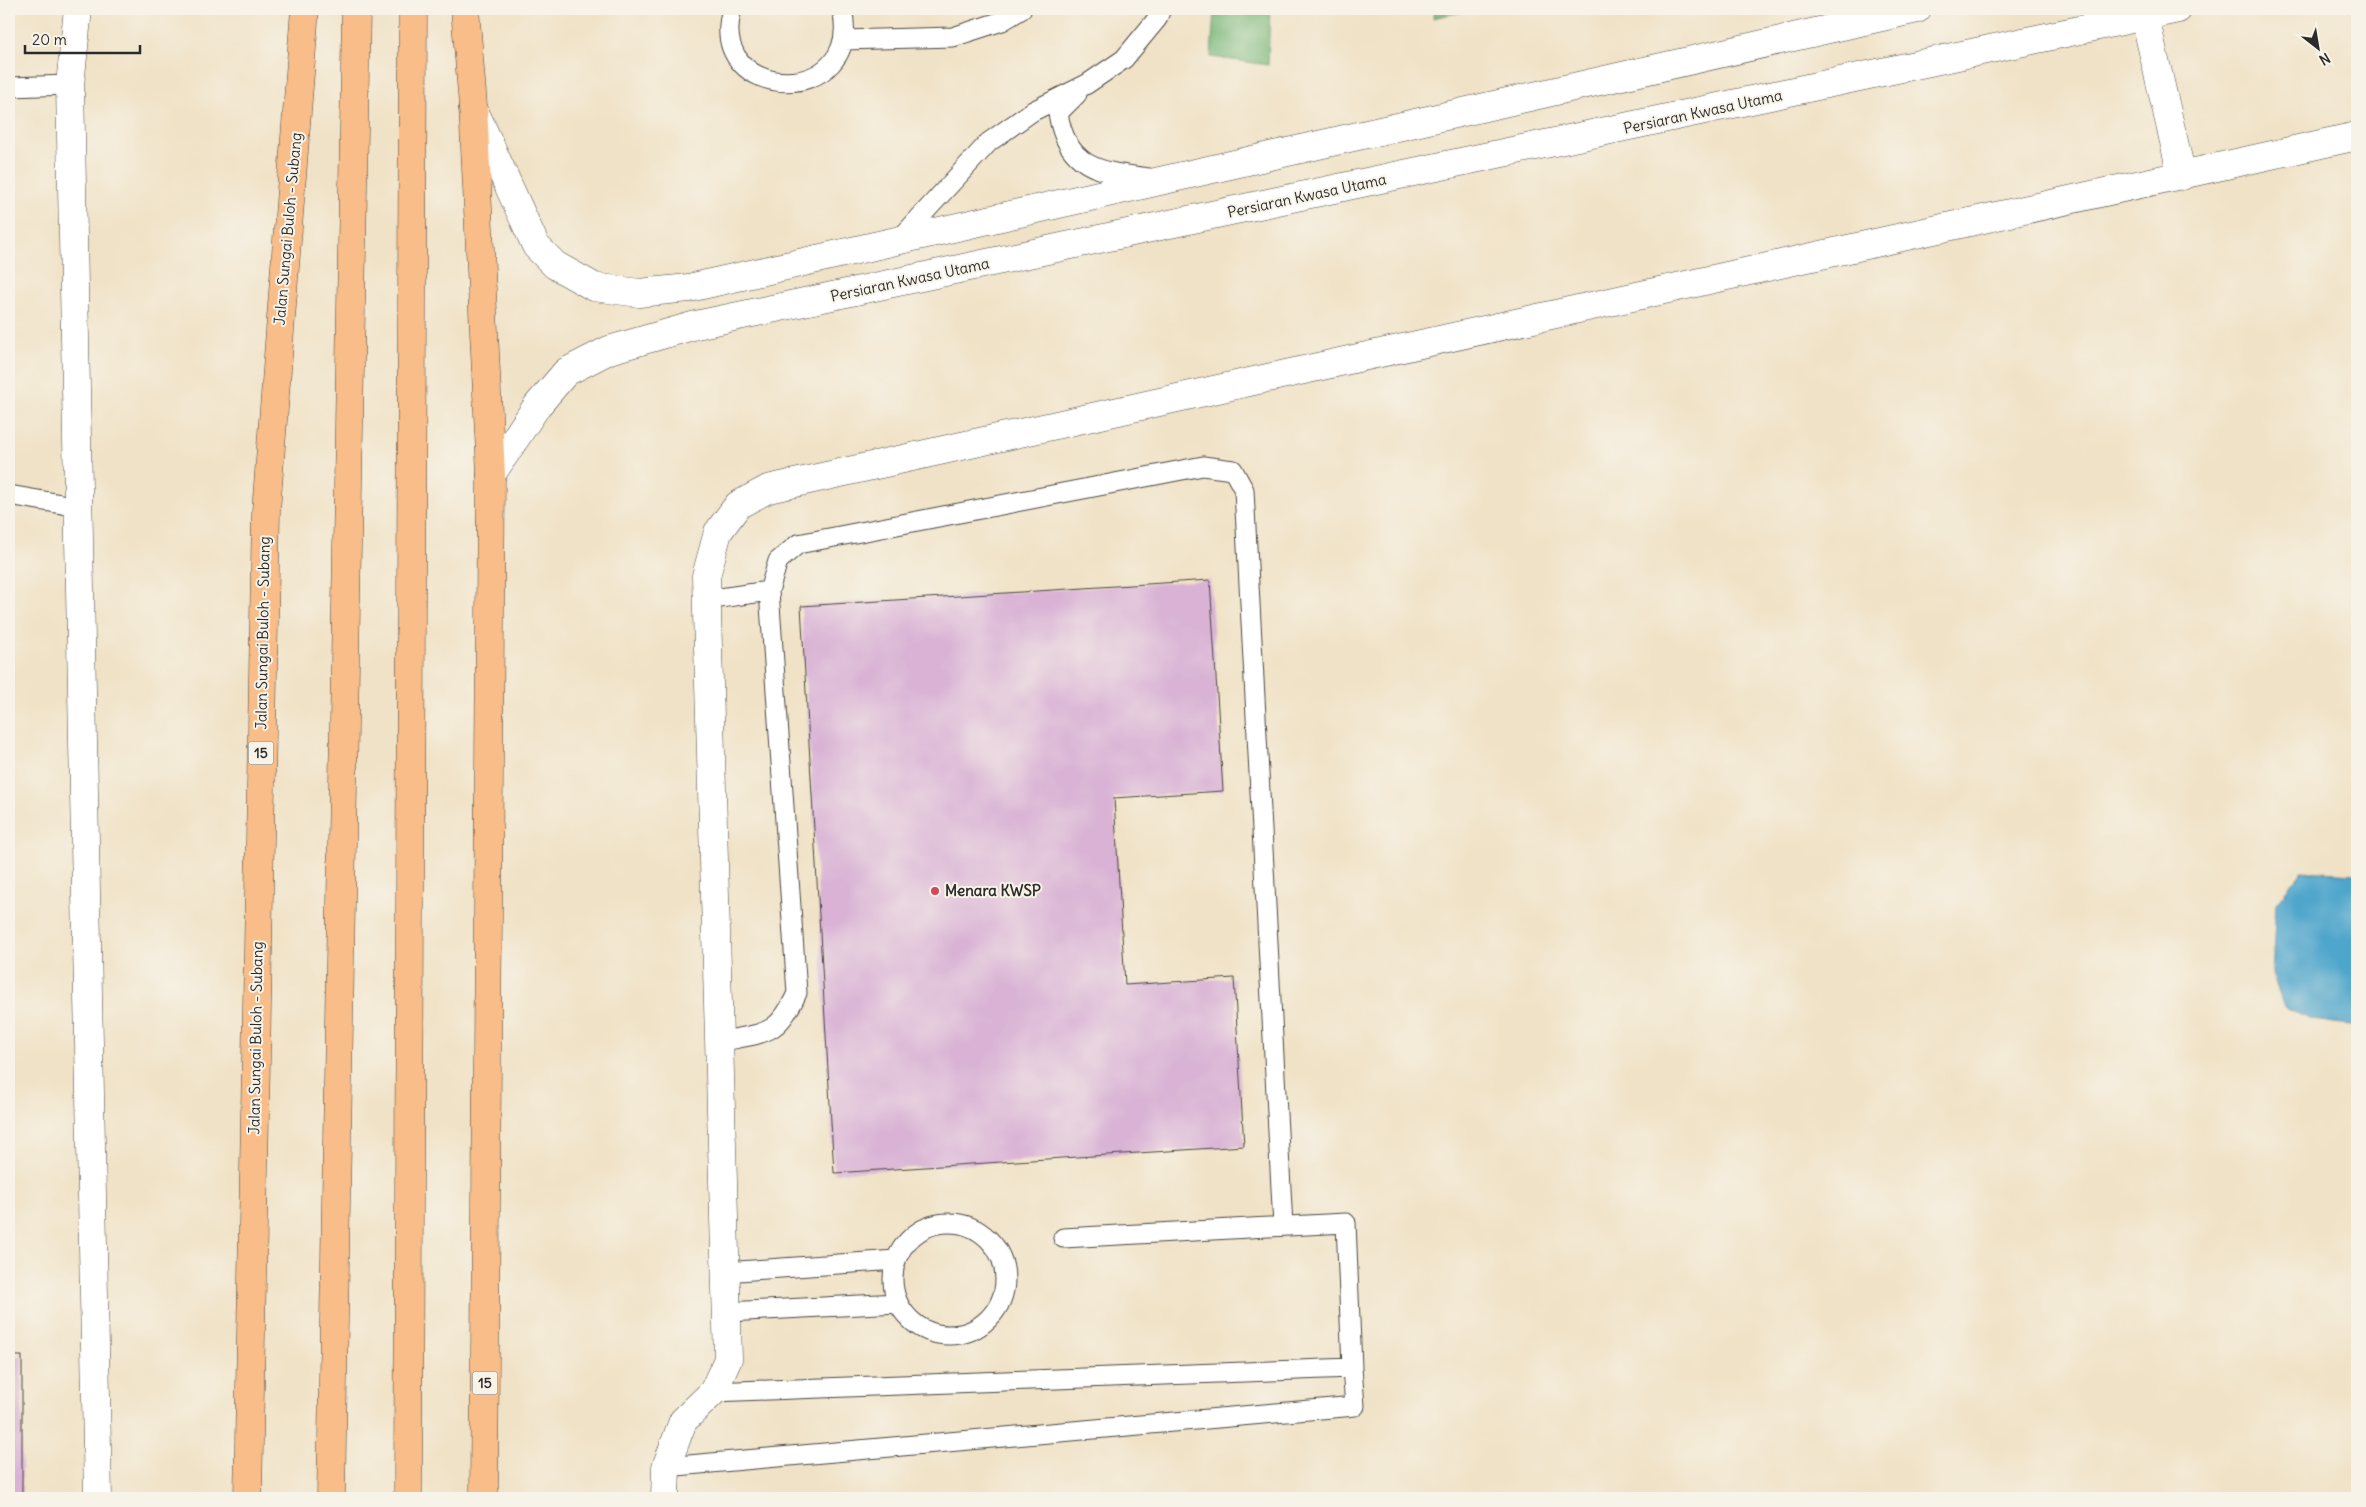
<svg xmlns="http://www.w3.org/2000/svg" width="2366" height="1507" font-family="Delius,sans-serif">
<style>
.forest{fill:#76b677;stroke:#507051}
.water{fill:#4fa6cc;stroke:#3d687c}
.building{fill:#d9b2d5}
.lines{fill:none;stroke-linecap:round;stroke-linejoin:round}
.service-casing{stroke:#494642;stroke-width:21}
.minor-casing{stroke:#494642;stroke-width:29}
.tertiary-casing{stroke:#494642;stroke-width:29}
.trunk-casing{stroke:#494642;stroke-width:29}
.service{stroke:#fff;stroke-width:19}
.minor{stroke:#fff;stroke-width:28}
.tertiary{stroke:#fff;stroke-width:28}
.trunk{stroke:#f8bd88;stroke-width:28}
.poi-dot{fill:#d1495b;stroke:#f7f3e8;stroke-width:2}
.labels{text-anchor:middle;stroke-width:4;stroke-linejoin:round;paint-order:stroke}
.shield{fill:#f7f3e8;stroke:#686764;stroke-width:1}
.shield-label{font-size:14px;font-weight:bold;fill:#2b2b2b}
.street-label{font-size:15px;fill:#2b2b2b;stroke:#f7f3e8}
.poi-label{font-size:15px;font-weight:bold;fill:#2b2b2b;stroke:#f7f3e8;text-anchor:start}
</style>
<rect width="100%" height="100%" fill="#f7f3e8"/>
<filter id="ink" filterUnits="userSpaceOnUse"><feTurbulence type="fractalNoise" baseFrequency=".02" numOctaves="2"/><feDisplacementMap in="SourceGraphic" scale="10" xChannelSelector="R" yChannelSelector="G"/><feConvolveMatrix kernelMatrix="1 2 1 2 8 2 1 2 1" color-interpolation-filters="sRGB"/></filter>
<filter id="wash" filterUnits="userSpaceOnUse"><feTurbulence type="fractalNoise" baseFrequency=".0096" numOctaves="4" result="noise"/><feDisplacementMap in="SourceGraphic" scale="20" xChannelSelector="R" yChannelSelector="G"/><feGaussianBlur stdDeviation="1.12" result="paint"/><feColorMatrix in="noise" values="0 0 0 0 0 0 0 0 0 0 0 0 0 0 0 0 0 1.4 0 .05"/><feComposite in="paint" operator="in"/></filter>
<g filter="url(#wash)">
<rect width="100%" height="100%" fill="#f0e2c6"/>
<path class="forest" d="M1214 9H1270L1268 65 1211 57Z
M1434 9H1475L1433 18Z"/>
<path class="water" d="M2302 871 2357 874V1026L2312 1020 2285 1008 2272 974 2276 903Z"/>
<g id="blocks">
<path class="building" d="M1210 580 1223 791 1114 798 1125 985 1234 978 1244 1146 834 1173 801 606Z
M9 1356H22V1498H9Z"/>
</g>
</g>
<g filter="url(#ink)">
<use href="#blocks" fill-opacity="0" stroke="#494642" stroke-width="1"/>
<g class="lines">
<defs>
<path id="service" d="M732 9C705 104 865 108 842 9
M843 40 953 37 1002 21 1022 9
M9 87 70 85
M1077 94 1058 113C1067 170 1102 172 1149 178
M899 240 989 142 1033 111 1087 84 1124 59 1157 19 1161 9
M9 495 79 507
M706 600 769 591
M719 1042C763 1032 777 1038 797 993L769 591 778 561 798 544 1203 466 1233 470 1244 490 1283 1226
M893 1279a56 56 0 1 1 112 0a56 56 0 1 1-112 0Z
M1063 1238 1346 1223 1352 1368
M725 1272 896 1260
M727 1312 898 1303
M666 1467 1355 1406 1352 1368 713 1392"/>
<path id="minor" d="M78 9 70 85 98 1498
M2143 9 2182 176
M665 1498 666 1467 683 1421 713 1392 728 1359 706 576 718 532 738 505 768 489 2357 136"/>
<path id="tertiary" d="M473 108 536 246 555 265 594 287 639 293 689 288 1917 9
M491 475 537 406 566 372 609 350 696 325 2178 9"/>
<path id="trunk" d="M465 9 473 106 491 475 484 1498
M248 1498 266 511 305 9
M331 1498 356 9
M408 1498 413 9"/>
</defs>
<use href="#service" class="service-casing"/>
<use href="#minor" class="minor-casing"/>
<use href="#tertiary" class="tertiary-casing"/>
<use href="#trunk" class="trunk-casing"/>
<use href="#service" class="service"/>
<use href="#minor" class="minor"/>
<use href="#tertiary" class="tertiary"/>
<use href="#trunk" class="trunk"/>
</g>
</g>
<circle class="poi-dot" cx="935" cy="891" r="5"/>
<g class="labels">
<g class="shield">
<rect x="248.5" y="741.5" width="25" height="23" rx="4"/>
<rect x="472.5" y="1371.5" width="25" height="23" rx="4"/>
</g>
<g class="shield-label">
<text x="261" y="758">15</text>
<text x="485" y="1388">15</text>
</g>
<g class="street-label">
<text transform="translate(1703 112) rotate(-12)" y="5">Persiaran Kwasa Utama</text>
<text transform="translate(1307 196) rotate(-12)" y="5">Persiaran Kwasa Utama</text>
<text transform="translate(288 229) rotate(-85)" y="5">Jalan Sungai Buloh - Subang</text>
<text transform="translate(910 280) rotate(-12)" y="5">Persiaran Kwasa Utama</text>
<text transform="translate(263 633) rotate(-89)" y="5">Jalan Sungai Buloh - Subang</text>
<text transform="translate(256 1038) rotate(-89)" y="5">Jalan Sungai Buloh - Subang</text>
</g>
<g class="poi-label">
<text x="945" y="896">Menara KWSP</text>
</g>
</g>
<rect width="2366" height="1507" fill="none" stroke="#f7f3e8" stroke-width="30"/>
<g transform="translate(2318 48) rotate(149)" stroke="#f7f3e8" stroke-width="4" paint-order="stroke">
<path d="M0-4L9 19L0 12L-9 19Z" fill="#2b2b2b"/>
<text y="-8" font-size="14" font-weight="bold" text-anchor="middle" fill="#2b2b2b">N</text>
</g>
<path d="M25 45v8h115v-8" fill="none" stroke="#2b2b2b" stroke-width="2.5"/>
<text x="32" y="45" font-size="15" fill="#2b2b2b" stroke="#f7f3e8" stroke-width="4" paint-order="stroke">20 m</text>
</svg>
